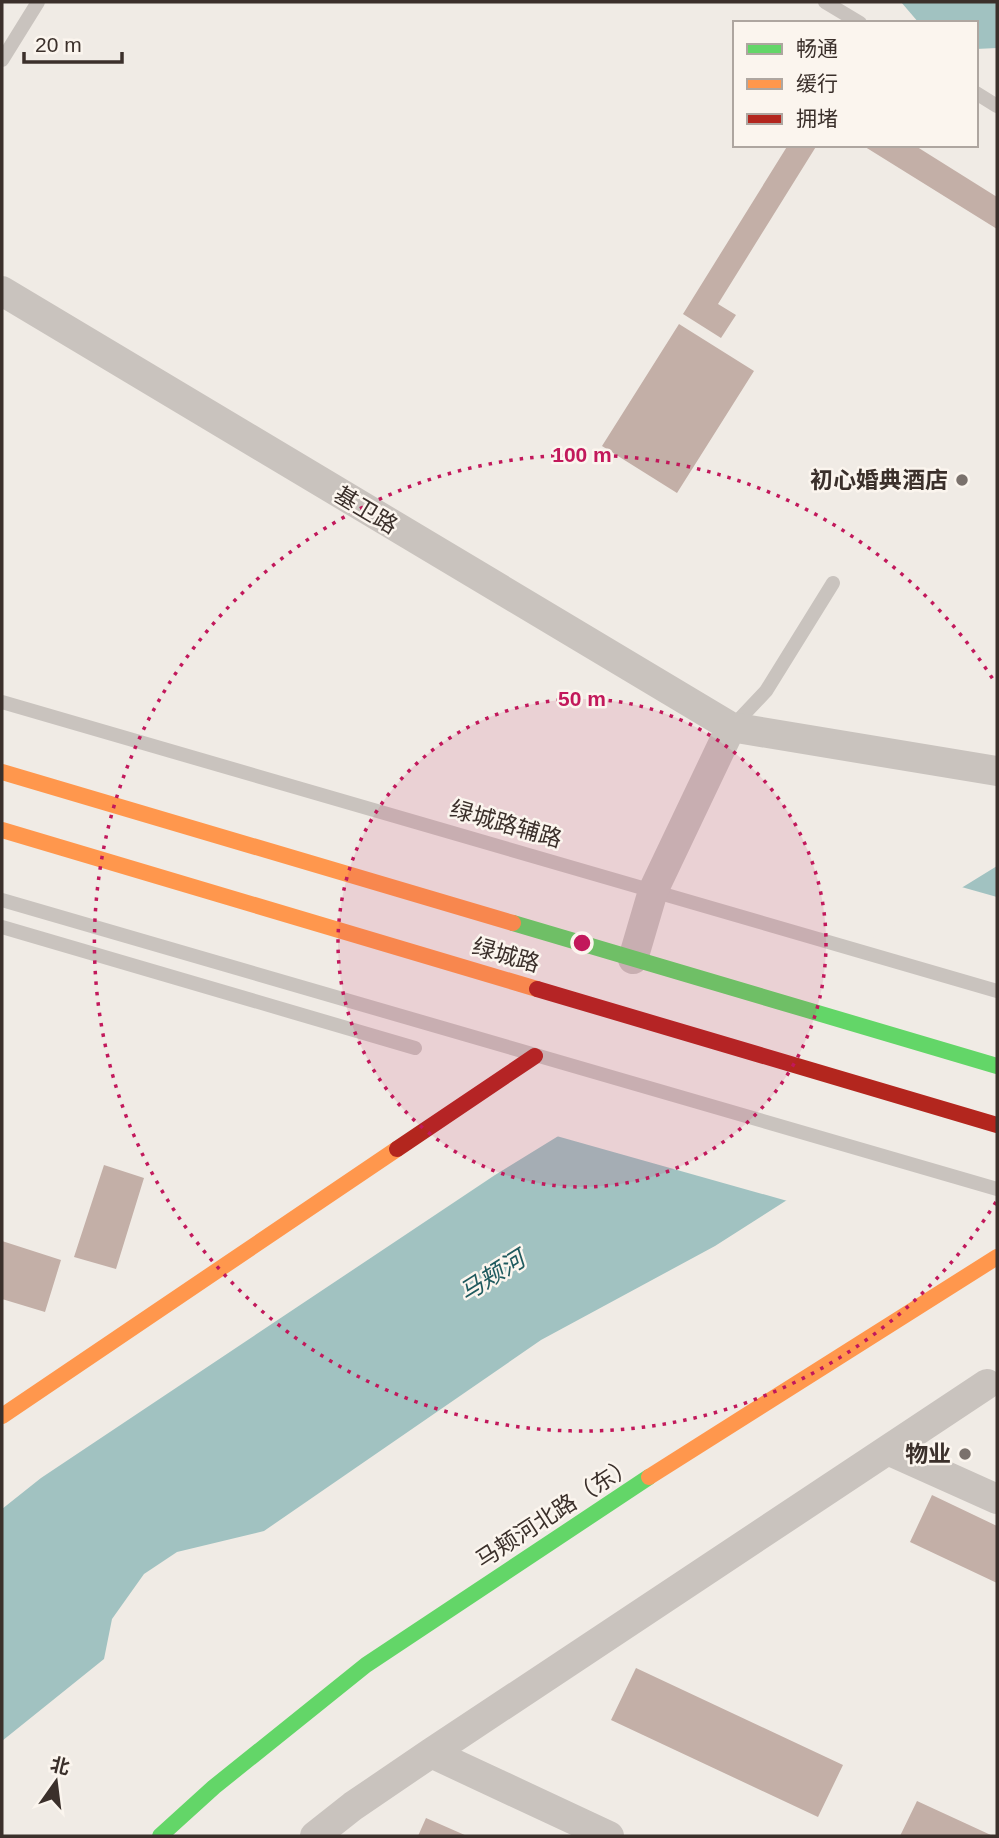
<svg xmlns="http://www.w3.org/2000/svg" width="999" height="1838" font-family="Helvetica,'Noto Sans SC',sans-serif">
<style>
.water{fill:#a1c2c1}
.pier{fill:#f0ebe5}
.building{fill:#c3afa7}
.lines{fill:none;stroke-linecap:round;stroke-linejoin:round}
.lane{stroke:#c9c3be;stroke-width:14}
.street{stroke:#c9c3be;stroke-width:30}
.fast{stroke:#63d668;stroke-width:16}
.slow{stroke:#ff974d;stroke-width:16}
.jam{stroke:#b3261e;stroke-width:16}
.ring{fill:none;stroke:#c2185b;stroke-width:3.5;stroke-dasharray:3.5 7}
.poi-dot{fill:#7a716c;stroke:#fbf5ee;stroke-width:2.5}
.labels{text-anchor:middle;stroke-width:5;stroke-linejoin:round;paint-order:stroke}
.poi-label{font-size:23px;font-weight:bold;fill:#3b302b;stroke:#fbf5ee;text-anchor:end}
.street-label{font-size:23px;fill:#3b302b;stroke:#fbf5ee}
.water-label{font-size:24px;font-style:italic;fill:#1f5a5e;stroke:#fbf5ee}
.centre{fill:#c2185b;stroke:#fbf5ee;stroke-width:3.5}
.ring-label{font-size:21px;text-anchor:middle;font-weight:bold;fill:#c2185b;stroke:#fbf5ee;stroke-width:5;stroke-linejoin:round;paint-order:stroke}
</style>
<rect width="100%" height="100%" fill="#f0ebe5"/>
<path class="water" d="M901 2H997V48L976 49V23H919Z
M997 866V1066L715 1246 541 1340 264 1531 177 1552 144 1574 112 1619 104 1659 2 1741V1509L41 1478 495 1175Z"/>
<path class="pier" d="M958 886 997 897V1070L791 1202 553 1135Z"/>
<path class="building" d="M788 145H817L718 304 736 315 721 338 683 314Z
M862 145H914L997 197V229Z
M679 324 754 371 677 493 602 446Z
M104 1165 144 1178 116 1269 74 1257Z
M2 1241 61 1260 45 1312 2 1299Z
M932 1495 997 1526V1583L910 1542Z
M636 1668 843 1765 818 1817 611 1720Z
M917 1801 993 1836H900Z
M426 1818 467 1836H418Z"/>
<g class="lines">
<path class="lane" d="M825 2 860 23
M2 60 38 2
M976 93 997 106
M2 702 997 991
M732 727 766 691 833 583
M2 900 997 1189
M2 927 415 1048"/>
<path class="street" d="M2 291 731 727 997 771
M633 959 653 891 731 727
M890 1451 997 1499
M431 1753 609 1836
M315 1836 353 1806 431 1753 987 1384"/>
<path class="fast" d="M513 923 997 1066
M160 1836 214 1787 366 1665 649 1477"/>
<path class="slow" d="M2 772 513 923
M2 830 537 989
M2 1416 397 1149
M649 1477 997 1257"/>
<path class="jam" d="M537 989 997 1125
M397 1149 535 1056"/>
</g>
<circle cx="582" cy="943" r="244" fill="#c2185b" fill-opacity=".12"/>
<g class="ring">
<circle cx="582" cy="943" r="244"/>
<path d="M996 1202A488 488 0 1 1 996 684"/>
</g>
<g class="poi-dot">
<circle cx="962" cy="480" r="7"/>
<circle cx="965" cy="1454" r="7"/>
</g>
<g class="labels">
<g class="poi-label">
<text x="948" y="488">初心婚典酒店</text>
<text x="951" y="1462">物业</text>
</g>
<g class="street-label">
<text transform="translate(366 510) rotate(31)" y="8">基卫路</text>
<text transform="translate(506 824) rotate(16)" y="8">绿城路辅路</text>
<text transform="translate(506 955) rotate(16)" y="8">绿城路</text>
<text transform="translate(555 1512) rotate(-33)" y="8">马颊河北路（东）</text>
</g>
<g class="water-label">
<text transform="translate(492 1276) rotate(-32)" y="8">马颊河</text>
</g>
</g>
<circle cx="582" cy="943" r="10" class="centre"/>
<g class="ring-label">
<text x="582" y="462">100 m</text>
<text x="582" y="706">50 m</text>
</g>
<rect width="999" height="1838" fill="none" stroke="#3b302b" stroke-width="7"/>
<rect x="733" y="21" width="245" height="126" fill="#fbf5ee" stroke="#aea6a0" stroke-width="2"/>
<rect x="747" y="44" width="35" height="10" fill="#63d668" stroke="#aea6a0" stroke-width="2"/>
<text x="796" y="56" font-size="21" fill="#3b302b">畅通</text>
<rect x="747" y="79" width="35" height="10" fill="#ff974d" stroke="#aea6a0" stroke-width="2"/>
<text x="796" y="91" font-size="21" fill="#3b302b">缓行</text>
<rect x="747" y="114" width="35" height="10" fill="#b3261e" stroke="#aea6a0" stroke-width="2"/>
<text x="796" y="126" font-size="21" fill="#3b302b">拥堵</text>
<g transform="translate(56 1782) rotate(14)" stroke="#fbf5ee" stroke-width="5" paint-order="stroke">
<path d="M0-5L12 26L0 18L-12 26Z" fill="#3b302b"/>
<text y="-10" font-size="19" font-weight="bold" text-anchor="middle" fill="#3b302b">北</text>
</g>
<path d="M24 52v10h98v-10" fill="none" stroke="#3b302b" stroke-width="3.5"/>
<text x="35" y="52" font-size="21" fill="#3b302b" stroke="#fbf5ee" stroke-width="5" paint-order="stroke">20 m</text>
</svg>
